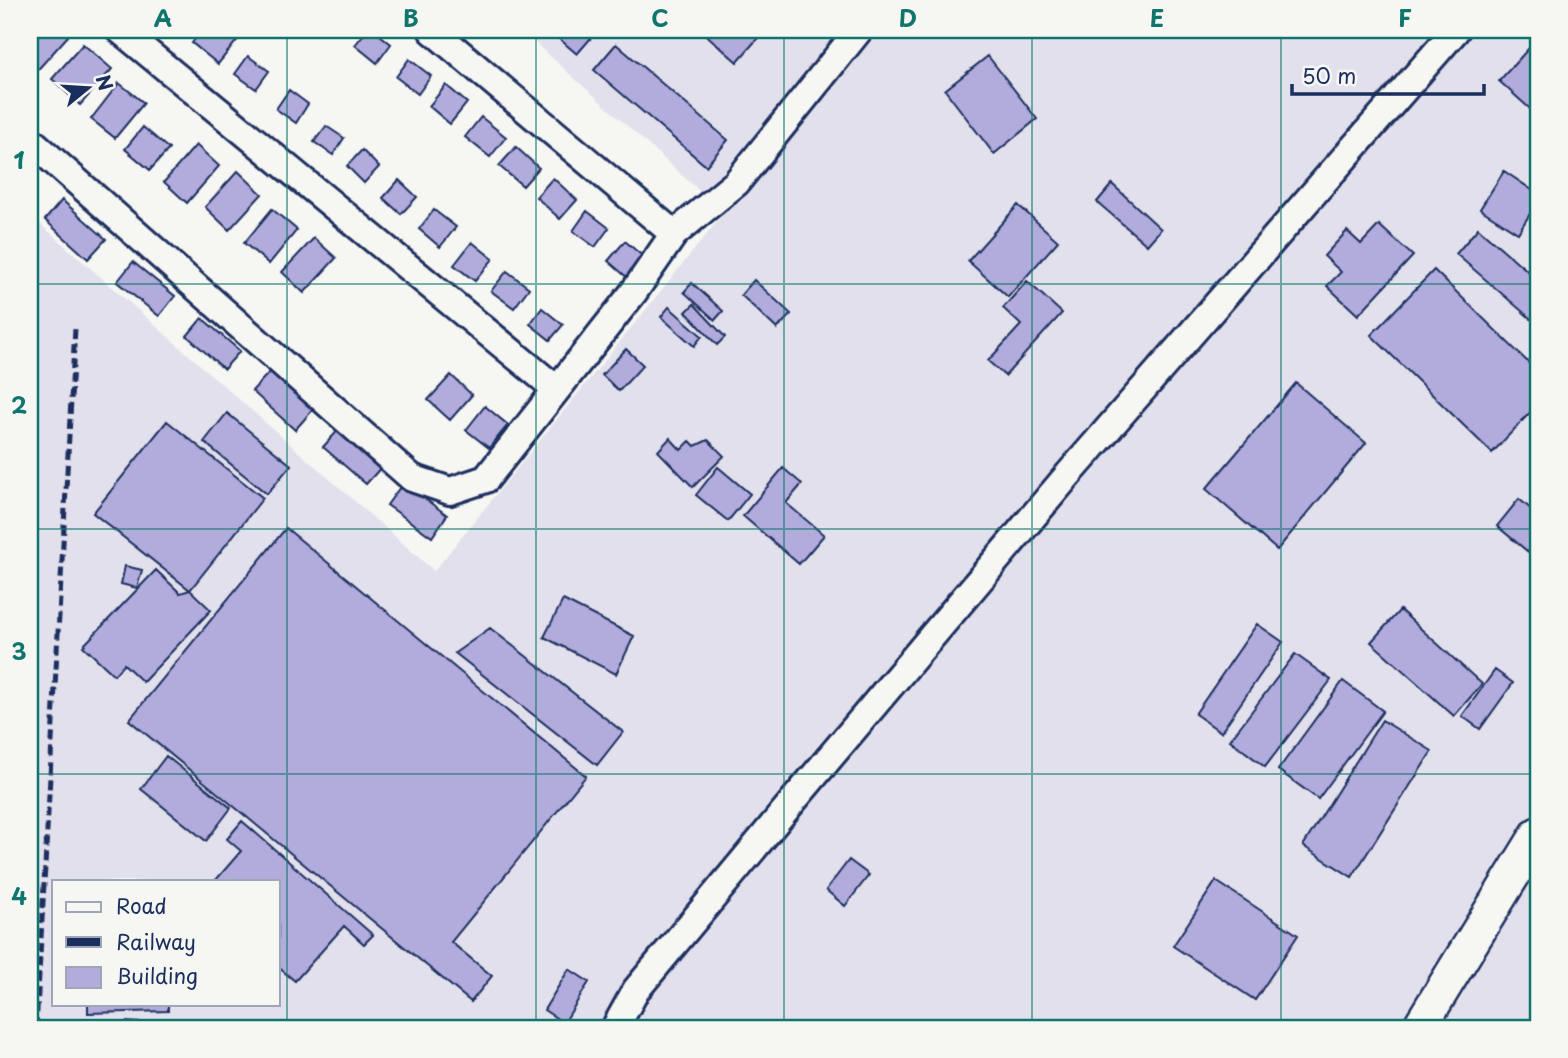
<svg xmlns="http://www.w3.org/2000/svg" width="1568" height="1058" font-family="'Playpen Sans',sans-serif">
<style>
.built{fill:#e2e0ec;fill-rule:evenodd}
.building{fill:#b2acdd;stroke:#1b2f5e;stroke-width:2}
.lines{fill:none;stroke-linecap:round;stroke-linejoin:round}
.minor-casing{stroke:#1b2f5e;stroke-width:32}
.tertiary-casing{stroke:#1b2f5e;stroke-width:38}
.minor{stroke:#f6f6f2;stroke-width:26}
.tertiary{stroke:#f6f6f2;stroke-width:33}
.rail{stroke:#1b2f5e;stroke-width:5;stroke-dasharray:10 5;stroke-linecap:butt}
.grid{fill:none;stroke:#0f766e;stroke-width:2;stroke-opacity:0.55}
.neatline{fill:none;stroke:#0f766e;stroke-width:2.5}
.grid-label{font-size:23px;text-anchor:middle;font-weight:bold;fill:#0f766e}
</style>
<rect width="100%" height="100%" fill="#f6f6f2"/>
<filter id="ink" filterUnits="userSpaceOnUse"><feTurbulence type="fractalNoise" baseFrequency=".0143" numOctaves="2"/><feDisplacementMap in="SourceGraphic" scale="14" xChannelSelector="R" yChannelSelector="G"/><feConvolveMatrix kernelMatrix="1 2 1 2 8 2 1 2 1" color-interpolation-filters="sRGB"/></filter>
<g filter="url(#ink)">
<path class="built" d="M521 30H1538V1028H30V215L434 571 724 213ZM54 881H278V1004H54Z"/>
<path class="building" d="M30 30H61L68 36 33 75 30 72Z
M202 30H228L239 38 218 64 192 43Z
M367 30H374L391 44 377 63 355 45Z
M549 30H598L577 54Z
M705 30H765L737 62 703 32Z
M83 44 112 69 80 105 52 79Z
M616 44 728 140 706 166 594 70Z
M1530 47 1538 54V116L1499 81Z
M248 56 269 71 256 89 235 74Z
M988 56 1037 119 994 154 945 90Z
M409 59 431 76 418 94 396 77Z
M119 83 144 103 115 138 91 119Z
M446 85 467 103 450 124 429 106Z
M289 90 308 104 296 123 276 109Z
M481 117 506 137 490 157 465 137Z
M326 126 344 138 333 155 314 142Z
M143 127 169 149 150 170 125 149Z
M196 145 219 166 187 203 164 182Z
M516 147 539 168 523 186 499 166Z
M362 150 379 167 364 183 347 166Z
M30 165 38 172 30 180Z
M238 171 262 194 229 230 205 207Z
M1504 171 1538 194V201L1518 233 1480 209Z
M553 178 577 200 560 219 536 197Z
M399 180 417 197 401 214 383 198Z
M1112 184 1161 229 1147 245 1097 202Z
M62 200 106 239 88 259 45 220Z
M1018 205 1058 241 1008 297 968 261Z
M272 209 297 230 269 264 244 243Z
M434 210 456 227 440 247 419 229Z
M587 211 609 228 595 247 573 231Z
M1379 225 1413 256 1358 315 1327 286 1341 272 1324 256 1347 231 1361 244Z
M1478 228 1538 280V325L1456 254Z
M314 238 336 258 304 293 282 272Z
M625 241 646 259 629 279 608 261Z
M472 242 493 259 475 281 454 265Z
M133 262 175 296 159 316 117 282Z
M1434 270 1538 372V404L1492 453 1371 335Z
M507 271 529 288 514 308 491 291Z
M754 280 791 314 777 329 741 295Z
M1027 281 1062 313 1005 376 988 361 1021 325 1003 308Z
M692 283 723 311 715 320 684 292Z
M694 304 725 337 717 345 686 312Z
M669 307 702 336 694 346 661 317Z
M542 308 563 325 550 340 530 324Z
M202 318 240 351 224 369 187 336Z
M626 349 643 365 619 391 602 375Z
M274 367 316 406 295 430 252 391Z
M451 375 472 395 450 420 428 400Z
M1296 383 1366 443 1277 550 1206 489Z
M485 406 508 425 489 448 466 430Z
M227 413 291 465 267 494 204 442Z
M167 421 263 498 190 590 93 513Z
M342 426 385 463 366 484 323 447Z
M670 438 681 450 690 441 695 446 708 440 724 456 693 487 658 451Z
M718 467 750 494 728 521 696 495Z
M783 468 802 484 786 503 824 535 799 564 743 516Z
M403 483 447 515 432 537 387 505Z
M1519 499 1538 515V549L1533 556 1497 526Z
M286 528 586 776 451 942 492 976 471 1002 129 720Z
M125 566 142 570 137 588 121 584Z
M156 570 180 593 190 590 211 610 143 682 124 664 114 675 83 646Z
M563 600 634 636 616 674 544 637Z
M1400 610 1482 684 1454 716 1371 642Z
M1257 624 1283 642 1221 732 1195 714Z
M490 628 623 732 597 765 455 653Z
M1295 654 1331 680 1265 767 1230 740Z
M1495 670 1513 683 1480 729 1462 716Z
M1343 681 1383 711 1318 799 1278 770Z
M1382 720 1432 751 1352 877 1303 846Z
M166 756 231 808 206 841 141 789Z
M242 821 373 935 364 944 344 926 295 981 278 967V881H215L241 851 227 839Z
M849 860 869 875 845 906 826 890Z
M1216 881 1298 935 1255 1000 1173 946Z
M569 969 589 982 564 1023 544 1010Z
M88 1004H168V1011L88 1013Z
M126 1022 155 1024V1028H126Z"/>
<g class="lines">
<defs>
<path id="minor" d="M120 30 555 388
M432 30 674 234
M30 140 412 478 450 491 486 479 633 293 674 234 736 183 859 30
M615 1028 636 990 793 801 1068 475 1456 30"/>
<path id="tertiary" d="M1419 1028 1538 834"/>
</defs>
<use href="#minor" class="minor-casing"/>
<use href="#tertiary" class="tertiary-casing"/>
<use href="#minor" class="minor"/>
<use href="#tertiary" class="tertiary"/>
<path class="rail" d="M30 903V951
M36 1028 75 328"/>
</g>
</g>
<path class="grid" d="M287 30V1028M536 30V1028M784 30V1028M1032 30V1028M1281 30V1028M30 284H1538M30 529H1538M30 774H1538"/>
<rect width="1568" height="1058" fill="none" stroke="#f6f6f2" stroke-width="77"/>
<rect x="52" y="880" width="228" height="126" fill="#f6f6f2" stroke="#9ea6b7" stroke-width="2"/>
<rect x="66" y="902" width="35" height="10" fill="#f6f6f2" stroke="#9ea6b7" stroke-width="2"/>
<text x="116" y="914" font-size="21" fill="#1b2f5e">Road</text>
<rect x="66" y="937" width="35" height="10" fill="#1b2f5e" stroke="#9ea6b7" stroke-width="2"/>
<text x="116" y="950" font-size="21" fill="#1b2f5e">Railway</text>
<rect x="66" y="967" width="35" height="21" fill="#b2acdd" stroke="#9ea6b7" stroke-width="2"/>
<text x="116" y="984" font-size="21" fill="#1b2f5e">Building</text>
<g transform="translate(88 88) rotate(72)" stroke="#f6f6f2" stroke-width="5" paint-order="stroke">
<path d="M0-5L12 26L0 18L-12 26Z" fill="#1b2f5e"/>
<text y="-10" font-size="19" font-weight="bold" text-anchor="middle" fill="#1b2f5e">N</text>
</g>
<path d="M1292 84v10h192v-10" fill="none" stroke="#1b2f5e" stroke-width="3.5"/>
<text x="1302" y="84" font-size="21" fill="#1b2f5e" stroke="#f6f6f2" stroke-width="5" paint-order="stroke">50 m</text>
<rect x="38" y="38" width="1492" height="982" class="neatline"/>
<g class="grid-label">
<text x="163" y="27">A</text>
<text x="411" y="27">B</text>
<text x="660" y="27">C</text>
<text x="908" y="27">D</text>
<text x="1157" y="27">E</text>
<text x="1405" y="27">F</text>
<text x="19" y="169">1</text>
<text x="19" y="414">2</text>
<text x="19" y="660">3</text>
<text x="19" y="905">4</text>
</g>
</svg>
